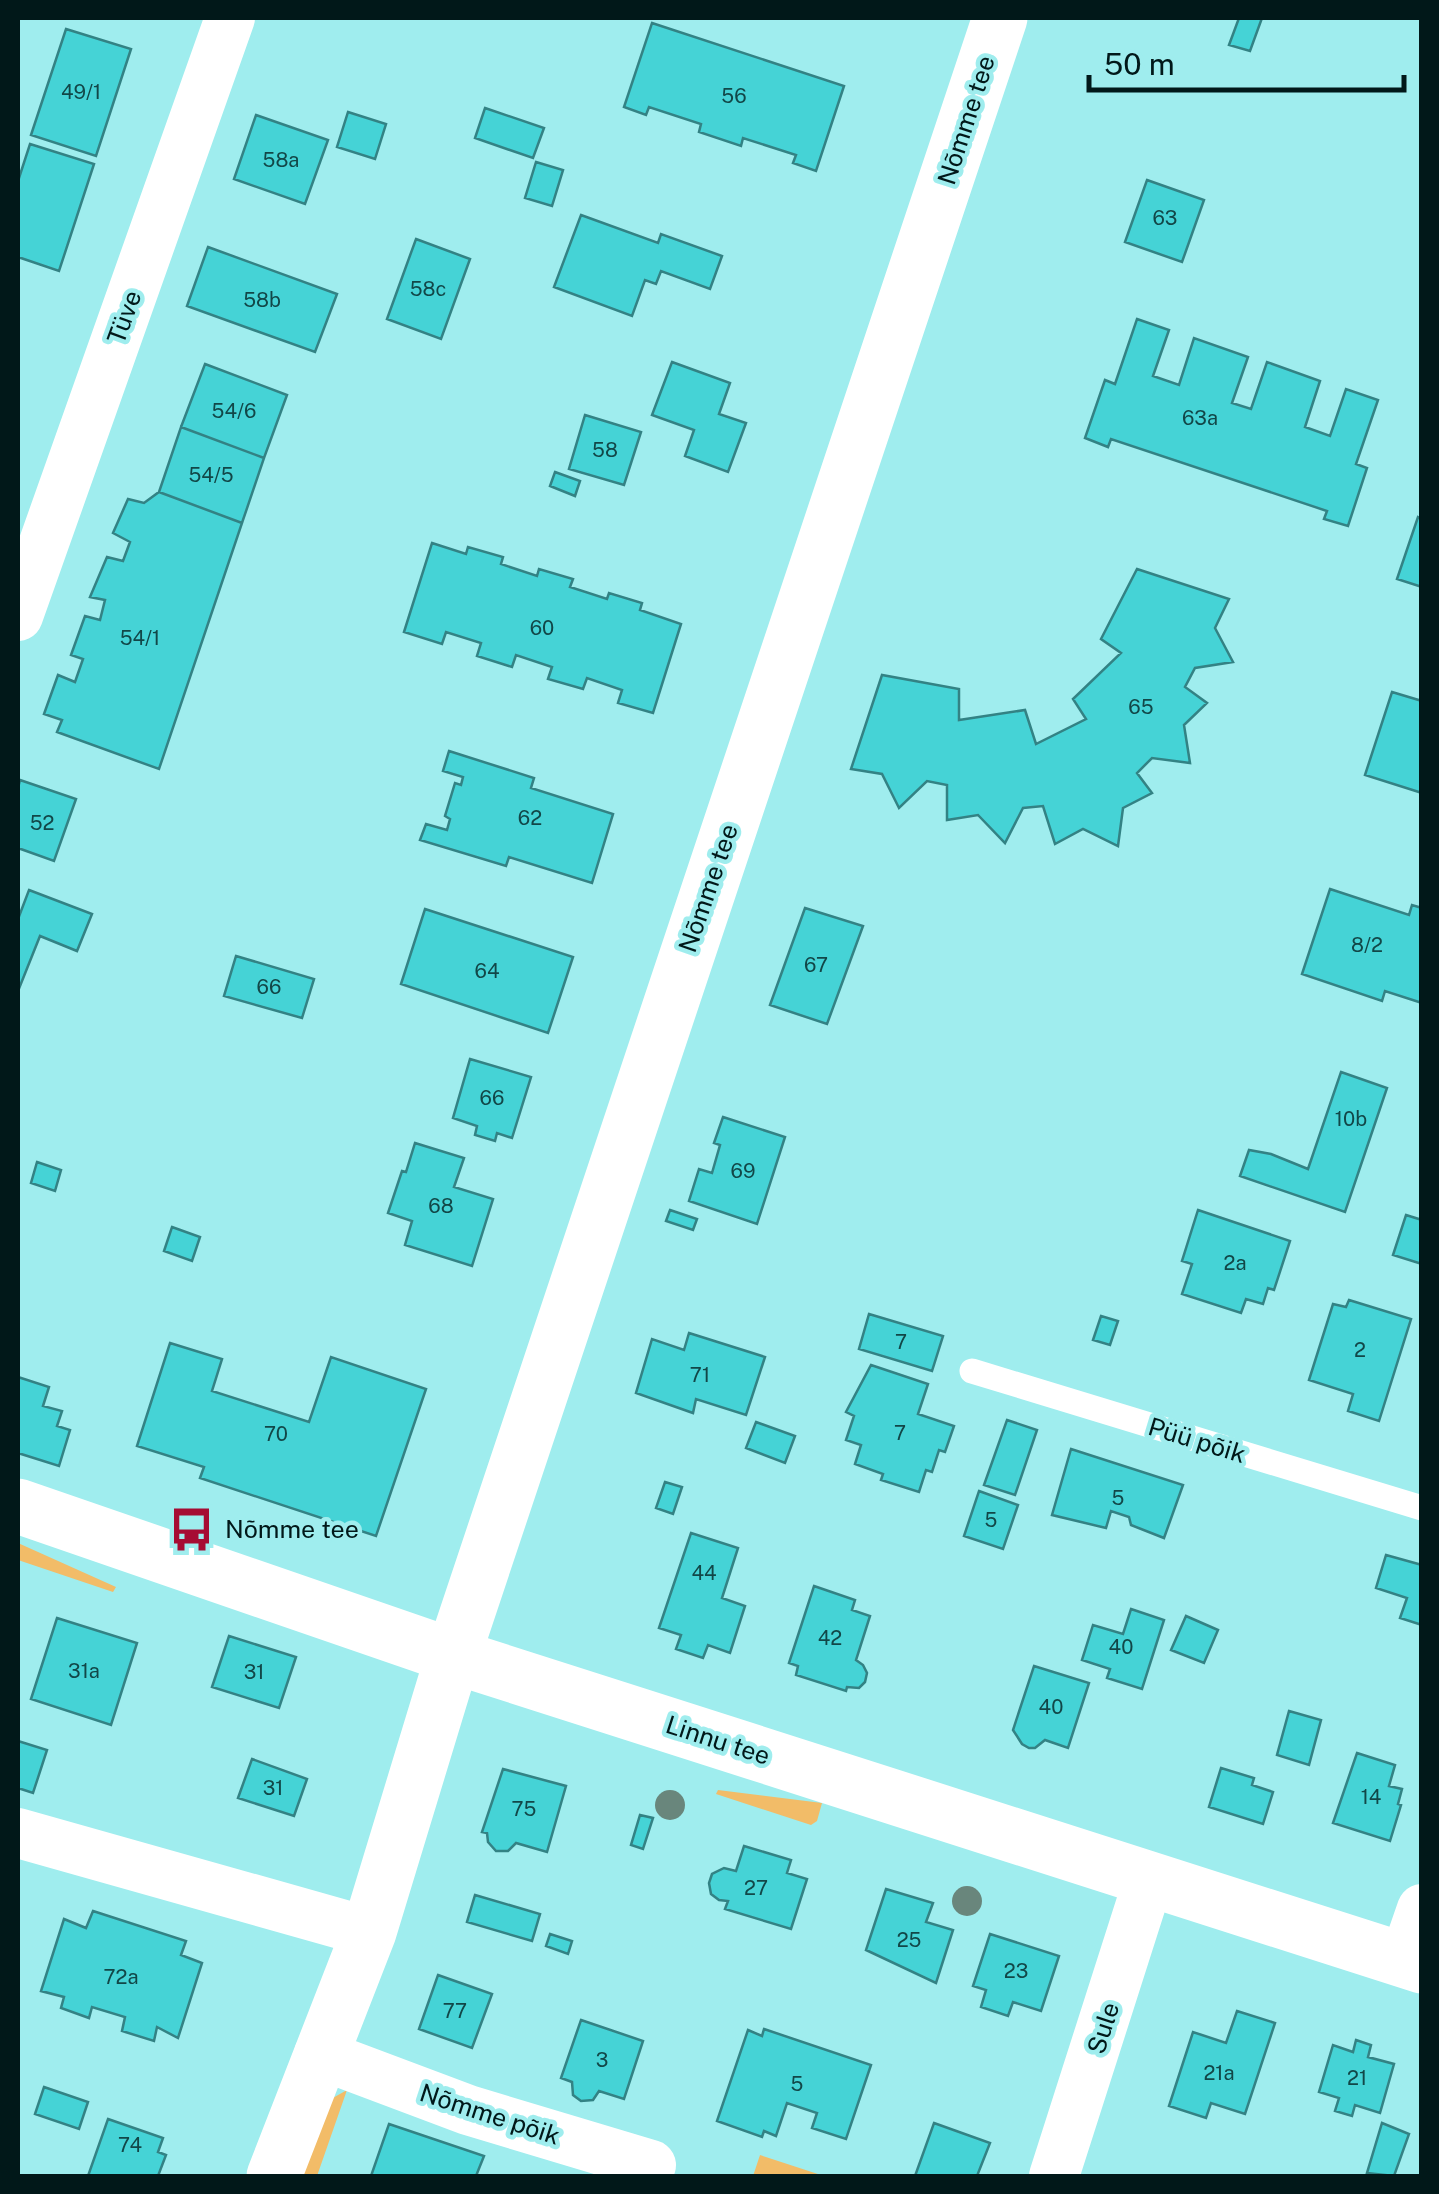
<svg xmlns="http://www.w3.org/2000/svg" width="1439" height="2194" font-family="'Public Sans',sans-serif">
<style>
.green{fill:#f2bc68}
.building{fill:#45d3d6;stroke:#338284;stroke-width:2.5}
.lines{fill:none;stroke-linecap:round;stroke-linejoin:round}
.service{stroke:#fff;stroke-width:25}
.minor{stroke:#fff;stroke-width:50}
.tertiary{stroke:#fff;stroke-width:55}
.tree{fill:#69867c}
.labels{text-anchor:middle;stroke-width:9;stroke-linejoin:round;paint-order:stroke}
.number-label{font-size:20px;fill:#124748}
.street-label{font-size:25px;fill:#011819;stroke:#9fedee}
.poi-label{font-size:25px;fill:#011819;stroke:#9fedee;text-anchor:start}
</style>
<rect width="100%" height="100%" fill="#9fedee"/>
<path class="green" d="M18 1543 116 1587 113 1592 18 1560Z
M718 1790 822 1803 817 1821 811 1825 716 1794Z
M347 2090 317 2176H299L331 2099Z
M760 2155 824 2176H753Z"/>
<path class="building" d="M1239 18H1262L1250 51 1229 45Z
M652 23 844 86 816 171 793 163 796 155 743 138 741 146 699 132 701 124 649 107 646 115 624 107Z
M66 29 131 49 96 156 31 135Z
M485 108 544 128 533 158 475 138Z
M348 112 386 124 375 159 337 147Z
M256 115 328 140 305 204 234 179Z
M30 144 94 164 59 271 18 257V181Z
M536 162 563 170 552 206 525 198Z
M1147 180 1204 200 1182 262 1125 242Z
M581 215 658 243 661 234 722 256 710 289 661 271 656 284 645 280 632 316 554 287Z
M416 239 470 259 441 339 387 319Z
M208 247 337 294 315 352 187 306Z
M1137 319 1169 330 1153 376 1179 385 1194 338 1248 357 1232 403 1251 409 1267 362 1320 381 1305 427 1330 436 1346 389 1378 400 1356 464 1367 468 1348 526 1324 519 1327 511 1111 439 1108 447 1085 438 1105 380 1115 384Z
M672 362 730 383 719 414 746 423 728 472 685 456 694 430 652 415Z
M205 364 287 395 264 458 181 427Z
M585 415 641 432 624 485 569 469Z
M181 427 264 458 242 523 159 492Z
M555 472 580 481 575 496 550 486Z
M159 492 242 523 159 769 57 732 62 720 44 714 58 675 75 682 83 659 71 655 85 616 100 620 105 600 90 597 107 557 123 561 130 542 113 533 128 499 144 503Z
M1418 517 1422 519V587L1397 579Z
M432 543 466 554 468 547 503 557 501 564 537 576 539 569 573 579 570 587 607 599 609 593 642 603 640 610 681 624 653 713 618 703 622 690 587 678 583 689 548 679 552 667 516 655 512 667 477 656 481 643 446 632 442 644 404 632Z
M1137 569 1229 599 1215 628 1233 662 1195 668 1185 687 1207 703 1184 725 1190 763 1152 758 1137 773 1152 793 1123 808 1118 846 1083 829 1055 844 1043 806 1023 808 1005 843 978 815 947 820V785L927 781 899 808 882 774 851 769 882 675 959 689V720L1025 710 1036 744 1086 719 1073 699 1121 653 1101 639Z
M1392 692 1422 701V793L1365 775Z
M449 751 534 778 531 788 613 814 592 883 509 857 506 866 420 840 426 824 447 830 450 819 445 816 455 783 461 785 463 777 443 771Z
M20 780 76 799 54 861 18 848V788Z
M1330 889 1409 915 1412 905 1422 908V1003L1385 991 1382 1001 1302 974Z
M29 890 92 914 77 951 40 936 18 991V919Z
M805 908 863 926 827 1024 770 1005Z
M425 909 573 957 548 1033 401 984Z
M236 956 314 979 302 1018 224 996Z
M470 1059 531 1077 512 1138 497 1133 495 1141 475 1135 477 1126 453 1118Z
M1341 1072 1387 1088 1345 1212 1240 1176 1249 1150 1271 1154 1308 1169Z
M723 1117 785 1137 757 1224 689 1201 699 1169 712 1173 720 1145 714 1143Z
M415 1143 464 1158 454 1187 493 1199 472 1266 405 1245 412 1221 388 1213 402 1171 406 1172Z
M37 1162 61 1170 55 1191 31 1183Z
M670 1210 697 1219 693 1230 666 1221Z
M1198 1210 1290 1241 1274 1290 1268 1288 1263 1304 1246 1299 1241 1313 1182 1294 1192 1264 1182 1261Z
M1406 1215 1422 1220V1264L1393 1255Z
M172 1227 200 1237 192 1261 164 1251Z
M1349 1300 1411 1319 1379 1421 1348 1411 1353 1394 1309 1380 1333 1304 1346 1307Z
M869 1314 943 1336 932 1371 859 1349Z
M1101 1316 1118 1321 1110 1345 1093 1340Z
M689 1333 765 1357 746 1415 696 1399 693 1413 636 1393 652 1339 684 1350Z
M170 1343 222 1359 212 1391 309 1422 331 1357 426 1389 376 1536 200 1478 204 1467 137 1446Z
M871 1365 928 1384 918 1414 954 1426 945 1452 939 1450 932 1472 926 1470 919 1492 881 1480 883 1474 855 1464 861 1445 846 1440 854 1416 846 1412Z
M18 1377 49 1387 43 1406 62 1411 57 1426 70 1430 59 1466 18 1453Z
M1007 1420 1037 1430 1015 1495 984 1485Z
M756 1422 795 1436 785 1463 746 1448Z
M1071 1449 1183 1485 1164 1538 1131 1525 1129 1517 1111 1511 1106 1528 1052 1515Z
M665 1482 682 1487 673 1514 656 1508Z
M979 1491 1018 1505 1003 1549 964 1536Z
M691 1533 738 1548 722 1598 745 1606 730 1653 708 1645 703 1658 676 1649 681 1635 659 1628Z
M1386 1555 1422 1565V1625L1400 1618 1407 1598 1376 1588Z
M814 1586 855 1600 852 1610 870 1616 856 1660 863 1665 867 1673 865 1682 859 1688 847 1687 846 1691 796 1675 798 1666 789 1663Z
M1131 1609 1164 1620 1142 1689 1107 1678 1110 1669 1082 1660 1093 1625 1123 1634Z
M1186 1616 1218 1630 1204 1663 1171 1650Z
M57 1618 137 1643 111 1725 31 1699Z
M229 1636 296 1657 279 1708 212 1687Z
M1034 1666 1089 1683 1068 1748 1045 1740 1035 1748H1029L1022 1744 1013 1730Z
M1289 1711 1321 1720 1309 1765 1277 1755Z
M18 1741 47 1750 33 1793 18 1788Z
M1357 1753 1395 1765 1389 1786 1402 1789 1398 1804 1401 1805 1390 1841 1333 1823Z
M252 1759 307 1779 294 1816 238 1798Z
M1221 1768 1254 1778 1252 1785 1273 1792 1263 1824 1209 1807Z
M503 1769 566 1786 547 1852 516 1843 508 1851H496L488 1842 487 1833 482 1832Z
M640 1815 653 1818 643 1849 631 1845Z
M744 1846 791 1860 787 1873 807 1879 791 1929 725 1909 728 1901 719 1900 711 1894 709 1883 712 1874 724 1868 736 1871Z
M886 1889 933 1903 926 1922 953 1930 936 1983 866 1950Z
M475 1895 540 1914 532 1941 467 1922Z
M93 1911 186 1941 181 1955 202 1963 178 2038 157 2027 154 2041 122 2031 125 2017 92 2007 89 2018 61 2008 64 1997 41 1991 64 1919 86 1928Z
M550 1934 572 1941 568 1954 546 1946Z
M990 1934 1059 1956 1041 2011 1013 2002 1008 2016 981 2007 986 1990 973 1986Z
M438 1975 492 1994 472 2048 419 2029Z
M1237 2011 1275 2023 1245 2114 1211 2103 1206 2118 1169 2106 1193 2032 1226 2043Z
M581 2020 643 2041 624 2099 599 2091 593 2100 581 2101 573 2095 572 2082 561 2078Z
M764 2029 871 2065 846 2139 812 2128 817 2113 787 2103 776 2136 764 2131 762 2137 717 2121 748 2030 762 2036Z
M1356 2040 1371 2045 1368 2057 1394 2064 1380 2113 1355 2105 1352 2116 1335 2111 1339 2098 1319 2092 1333 2045 1353 2052Z
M44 2087 88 2102 79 2129 35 2114Z
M108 2119 163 2138 158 2152 166 2155 158 2176H88Z
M934 2123 990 2143 977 2176H915Z
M1382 2123 1409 2134 1394 2176 1367 2173Z
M389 2124 484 2156 476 2176H371Z"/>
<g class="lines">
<path class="service" d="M972 1371 1422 1508"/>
<path class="minor" d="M18 616 230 18
M18 1833 369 1932
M1404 1961 1422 1909
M319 2054 468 2110 651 2165 647 2176
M1054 2176 1149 1879"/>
<path class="tertiary" d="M18 1506 453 1656 1422 1966
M274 2176 369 1932 453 1656 1000 18"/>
</g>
<g class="tree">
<circle cx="670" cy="1805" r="15"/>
<circle cx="967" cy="1901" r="15"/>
</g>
<defs>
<symbol id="bus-bare" viewBox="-9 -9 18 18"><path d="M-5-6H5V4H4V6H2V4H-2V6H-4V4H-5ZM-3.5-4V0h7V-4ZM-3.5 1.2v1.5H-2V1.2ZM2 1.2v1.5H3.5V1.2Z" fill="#a60c33" stroke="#9fedee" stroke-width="2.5" paint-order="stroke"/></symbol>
</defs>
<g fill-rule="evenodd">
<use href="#bus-bare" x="160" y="1498" width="63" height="63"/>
</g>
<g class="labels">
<g class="number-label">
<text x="81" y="99">49/1</text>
<text x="734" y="103">56</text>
<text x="281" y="167">58a</text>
<text x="1165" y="225">63</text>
<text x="428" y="296">58c</text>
<text x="262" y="307">58b</text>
<text x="234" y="418">54/6</text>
<text x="1200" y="425">63a</text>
<text x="605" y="457">58</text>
<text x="211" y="482">54/5</text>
<text x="542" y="635">60</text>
<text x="140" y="645">54/1</text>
<text x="1141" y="714">65</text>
<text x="530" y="825">62</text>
<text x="42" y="830">52</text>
<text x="1367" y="952">8/2</text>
<text x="816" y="972">67</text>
<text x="487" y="978">64</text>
<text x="269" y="994">66</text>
<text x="492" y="1105">66</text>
<text x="1351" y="1126">10b</text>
<text x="743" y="1178">69</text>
<text x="441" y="1213">68</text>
<text x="1235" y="1270">2a</text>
<text x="901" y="1349">7</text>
<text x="1360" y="1357">2</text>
<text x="700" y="1382">71</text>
<text x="900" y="1440">7</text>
<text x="276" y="1441">70</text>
<text x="1118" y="1505">5</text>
<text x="991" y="1527">5</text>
<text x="704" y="1580">44</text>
<text x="830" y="1645">42</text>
<text x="1121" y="1654">40</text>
<text x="84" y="1678">31a</text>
<text x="254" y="1679">31</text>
<text x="1051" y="1714">40</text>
<text x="273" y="1795">31</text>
<text x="1371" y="1804">14</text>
<text x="524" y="1816">75</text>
<text x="756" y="1895">27</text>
<text x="909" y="1947">25</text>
<text x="1016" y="1978">23</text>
<text x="121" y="1984">72a</text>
<text x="455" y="2018">77</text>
<text x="602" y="2067">3</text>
<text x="1219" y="2080">21a</text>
<text x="1357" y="2085">21</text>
<text x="797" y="2091">5</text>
<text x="130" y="2152">74</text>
</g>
<g class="street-label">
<text transform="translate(966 120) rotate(-72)" y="9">Nõmme tee</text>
<text transform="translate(124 317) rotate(-70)" y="9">Tüve</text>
<text transform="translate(708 888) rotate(-71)" y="9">Nõmme tee</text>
<text transform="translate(1197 1440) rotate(17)" y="9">Püü põik</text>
<text transform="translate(718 1740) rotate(18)" y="9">Linnu tee</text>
<text transform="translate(1103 2028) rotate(-72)" y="9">Sule</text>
<text transform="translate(490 2114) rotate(18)" y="9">Nõmme põik</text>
</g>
<g class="poi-label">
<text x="225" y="1538">Nõmme tee</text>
</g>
</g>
<rect width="1439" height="2194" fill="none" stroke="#011819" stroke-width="40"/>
<path d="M1089 75v15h315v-15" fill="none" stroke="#011819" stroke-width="5"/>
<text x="1104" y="75" font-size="30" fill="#011819" stroke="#9fedee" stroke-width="8" paint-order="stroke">50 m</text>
</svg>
